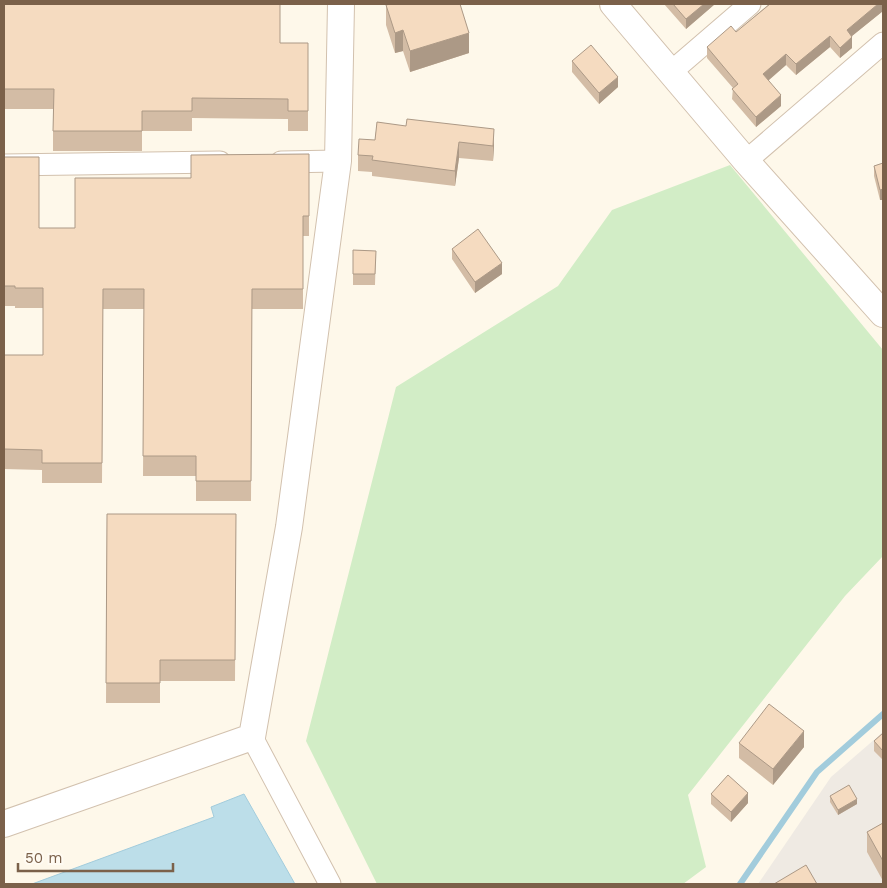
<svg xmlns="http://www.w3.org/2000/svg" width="887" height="888" font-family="'Work Sans',sans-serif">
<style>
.industrial{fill:#efeae3}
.green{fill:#d2edc6}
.water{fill:#bcdee9;stroke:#a2ccdc}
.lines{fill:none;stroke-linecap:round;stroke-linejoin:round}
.stream{stroke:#a2ccdc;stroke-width:6}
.minor-casing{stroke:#d2c1ae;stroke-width:23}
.tertiary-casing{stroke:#d2c1ae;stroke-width:28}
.minor{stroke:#fff;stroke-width:21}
.tertiary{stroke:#fff;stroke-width:26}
.wall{fill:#d3bca5}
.shaded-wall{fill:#ac9986}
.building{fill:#f5dbc0;stroke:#ac9986}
</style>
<rect width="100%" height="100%" fill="#fef8ea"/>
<path class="industrial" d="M883 732V884H758L831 777Z"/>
<path class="green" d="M730 165 883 350V556L845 596 688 795 706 867 683 884H377L306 741 396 387 558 286 612 210Z"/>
<path class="water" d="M244 794 295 884H32L214 817 211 807Z"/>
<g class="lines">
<path class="stream" d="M740 884 817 772 883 714"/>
<defs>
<path id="minor" d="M671 72 750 4
M746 161 883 43
M281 162 338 161
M4 165 220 162
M252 737 330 884"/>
<path id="tertiary" d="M613 4 746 161 883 314
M4 824 252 737 289 527 338 161 341 4"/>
</defs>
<use href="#minor" class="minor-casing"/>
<use href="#tertiary" class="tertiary-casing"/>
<use href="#minor" class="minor"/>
<use href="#tertiary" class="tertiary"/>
</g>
<path class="wall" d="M4 4 280 43H308V131H288V119L192 118V131H142V151H53V109H4Z
M389 4H460L469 53 410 72 403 51 395 53 386 25V5Z
M664 4H715L686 29Z
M769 4H883V11L852 36V48L840 58 830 47 796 75 786 65 768 81 781 106 756 127 732 99 733 88 707 58V47L736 32Z
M572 61 618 87 599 104 572 72Z
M377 122 494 145 493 161 459 158 455 186 372 176V172L358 171V155L375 140Z
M309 154V236H303V309H252L251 501H196V476H143L144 309H103L102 483H42V470L4 469V355H43V308H15V306H4V157L39 228H75L191 178Z
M883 163V200H880L874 176V166Z
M452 249 502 274 475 293 452 259Z
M353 250 376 251 375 285H353Z
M107 514H236L235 681H160V703H106Z
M883 733V760L874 751V741Z
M739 743 804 747 773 785 739 758Z
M883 772V795L882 793V773Z
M711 794 748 803 731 822 711 804Z
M830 796 857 804 838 815 830 802Z
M883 823V881L867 852V832Z"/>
<path class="shaded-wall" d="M704 4H715L686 29V19Z
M878 4H883V11L847 40V30Z
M403 30V51L395 53V33Z
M469 33V53L410 72V51Z
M830 36V47L796 75V64Z
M852 37V48L840 58V48Z
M786 54V65L763 85V74Z
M618 77V87L599 104V93Z
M781 95V106L756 127V117Z
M494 129V145L493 161V146Z
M459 142V158L455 186V171Z
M883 189V200H880V190Z
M502 263V274L475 293V282Z
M804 731V747L773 785V769Z
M748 793V803L731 822V812Z
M857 799V804L838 815V810Z"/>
<path class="building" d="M4 4H280V43H308V111H288V99L192 98V111H142V131H53L54 89H4Z
M390 4H460L469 33 410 51 403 30 395 33 386 5Z
M673 4H704L686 19Z
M770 4H878L847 30 852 37 840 48 830 36 796 64 786 54 763 74 781 95 756 117 732 89 738 84 707 47 731 26 736 32Z
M591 45 618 77 599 93 572 61Z
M407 119 494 129 493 146 459 142 455 171 372 160 373 156 358 155 359 139 375 140 377 122 406 126Z
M309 154V216H303V289H252L251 481H196V456H143L144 289H103L102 463H42V450L4 449V355H43V288H15V286H4V157H39V228H75V178H191V155Z
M883 163V189L880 190 874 166Z
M478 229 502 263 475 282 452 249Z
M353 250 376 251 375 274H353Z
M107 514H236L235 660H160V683H106Z
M769 704 804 731 773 769 739 743Z
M883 733V751L874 741Z
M728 775 748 793 731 812 711 794Z
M849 785 857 799 838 810 830 796Z
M883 823V861L867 832Z
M806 865 817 884H774Z"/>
<rect width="887" height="888" fill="none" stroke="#7b614a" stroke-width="10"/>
<path d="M18 863v8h155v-8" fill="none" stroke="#7b614a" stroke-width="2.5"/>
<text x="25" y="863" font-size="15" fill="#7b614a" stroke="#fffbf2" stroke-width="4" paint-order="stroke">50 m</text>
</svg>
